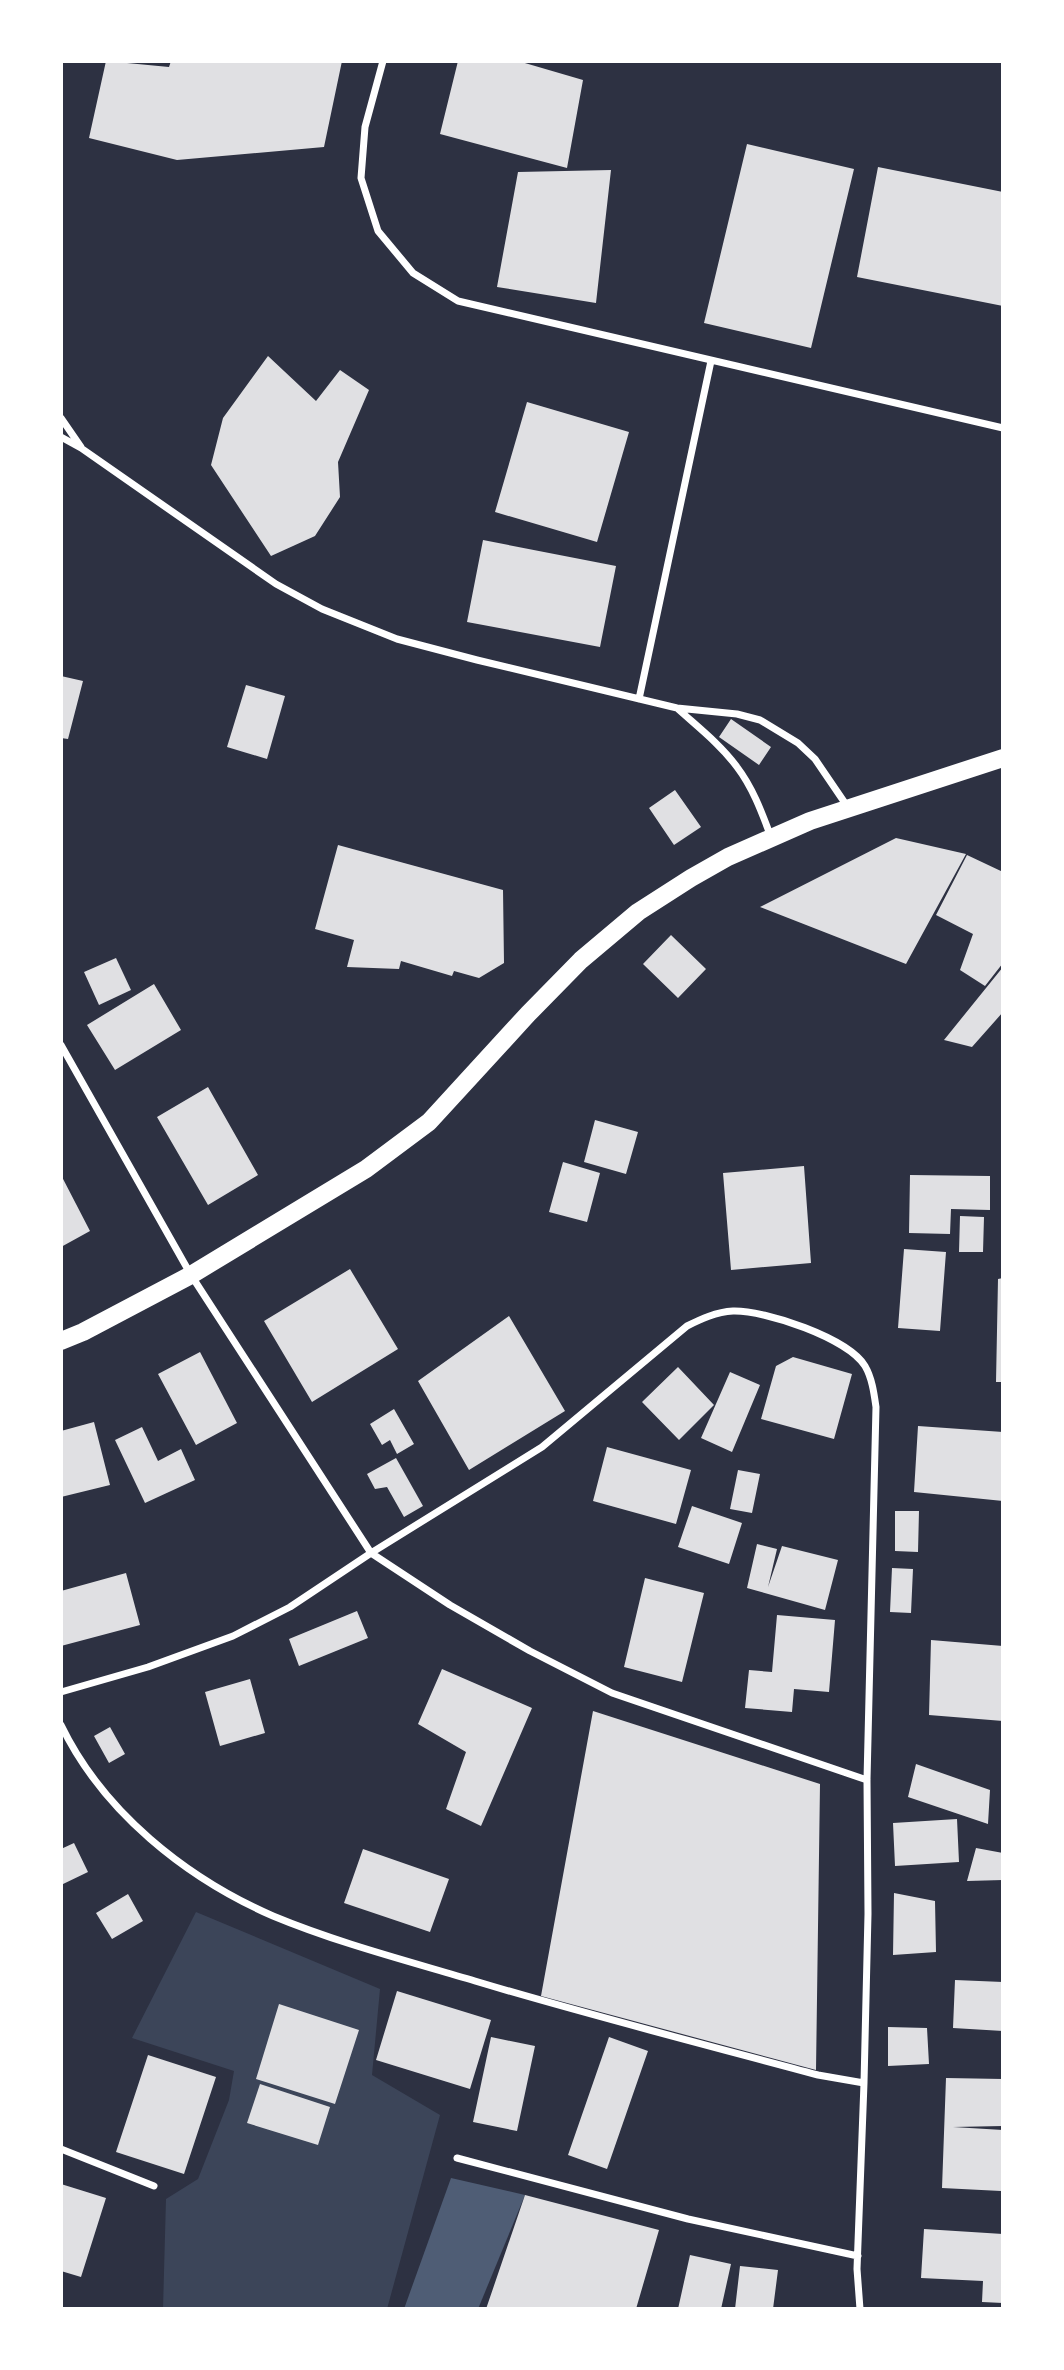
<svg xmlns="http://www.w3.org/2000/svg" width="1064" height="2370" font-family="'Source Serif 4',serif">
<style>
.green{fill:#3c4559}
.water{fill:#4f5d75}
.building{fill:#e0e0e3}
.lines{fill:none;stroke-linecap:round;stroke-linejoin:round}
.minor{stroke:#fff;stroke-width:7}
.primary{stroke:#fff;stroke-width:18}
</style>
<rect width="100%" height="100%" fill="#2d3142"/>
<path class="green" d="M196 1912 380 1989 372 2075 440 2115 387 2309H163L166 2199 198 2179 229 2100 234 2071 132 2038Z"/>
<path class="water" d="M451 2178 525 2195 478 2309H404Z"/>
<path class="building" d="M106 61 169 67 171 61H342L324 147 177 160 89 138Z
M458 61H518L583 80 567 168 440 134Z
M747 144 854 169 811 348 704 323Z
M878 167 1003 192V306L857 277Z
M611 170 596 303 497 287 518 172Z
M268 356 316 401 340 370 369 390 338 462 340 497 315 536 271 556 211 465 223 418Z
M527 402 629 432 597 542 495 512Z
M483 540 616 566 600 647 467 622Z
M61 676 83 681 68 739 61 738Z
M246 685 285 696 267 759 227 747Z
M731 719 771 747 759 765 719 737Z
M675 790 701 827 674 845 649 808Z
M896 838 966 854 906 964 760 907Z
M338 845 503 890 504 963 479 978 454 971 452 976 401 961 399 969 347 967 354 940 315 929Z
M967 855 1003 872V963L985 986 960 970 973 934 936 915Z
M671 935 706 969 678 998 643 964Z
M116 958 131 990 99 1005 84 972Z
M1003 967V1012L972 1047 944 1040Z
M154 984 181 1030 115 1070 87 1025Z
M208 1087 258 1175 208 1205 157 1117Z
M595 1120 638 1132 626 1174 584 1162Z
M563 1162 600 1173 587 1222 549 1212Z
M804 1166 811 1263 731 1270 723 1173Z
M61 1175 90 1231 61 1247Z
M910 1175 990 1176V1210L951 1209 950 1234 909 1233Z
M960 1216 984 1217 983 1252H959Z
M904 1249 946 1252 940 1331 898 1328Z
M350 1269 398 1349 312 1402 264 1321Z
M1003 1278V1382H996L998 1279Z
M509 1316 565 1411 469 1470 418 1381Z
M200 1352 237 1423 196 1445 158 1374Z
M793 1357 852 1374 834 1439 761 1419 776 1366Z
M678 1367 714 1405 679 1440 642 1402Z
M730 1372 760 1385 732 1452 701 1438Z
M394 1409 414 1444 397 1454 390 1440 382 1445 370 1424Z
M94 1422 110 1485 61 1497V1431Z
M918 1426 1003 1432V1501L914 1492Z
M142 1427 158 1461 181 1449 195 1480 145 1503 115 1440Z
M607 1447 691 1470 676 1524 593 1501Z
M396 1458 423 1506 404 1517 387 1487 375 1489 367 1474Z
M738 1470 760 1474 752 1513 730 1509Z
M692 1506 742 1523 729 1564 678 1547Z
M895 1511H919L918 1552 895 1551Z
M757 1544 777 1549 768 1587 782 1546 838 1560 825 1610 747 1588Z
M892 1568 913 1569 911 1613 890 1612Z
M126 1573 140 1625 61 1646V1591Z
M645 1578 704 1593 682 1682 624 1667Z
M357 1611 368 1638 299 1666 289 1639Z
M777 1615 835 1620 829 1692 794 1689 792 1712 745 1708 749 1670 772 1672Z
M931 1640 1003 1646V1721L929 1715Z
M442 1669 532 1708 481 1826 446 1809 466 1752 418 1724Z
M250 1679 265 1733 220 1746 205 1692Z
M593 1711 820 1784 816 2070 541 1996Z
M110 1727 125 1754 109 1763 94 1736Z
M916 1764 990 1790 988 1824 908 1797Z
M957 1819 959 1862 895 1866 893 1823Z
M74 1843 88 1872 61 1885V1849Z
M976 1848 1003 1853V1880L967 1881Z
M363 1849 449 1879 430 1932 344 1903Z
M894 1893 935 1901 936 1952 893 1955Z
M128 1894 143 1921 112 1939 96 1913Z
M955 1980 1003 1982V2031L953 2028Z
M397 1991 491 2020 470 2089 376 2060Z
M279 2004 359 2030 335 2104 256 2079Z
M888 2027 927 2028 929 2064 888 2066Z
M491 2037 535 2046 517 2131 473 2122Z
M609 2037 648 2051 607 2169 568 2155Z
M148 2055 216 2077 184 2174 116 2152Z
M946 2078 1003 2079V2126L953 2127 1003 2130 1001 2191 942 2188Z
M260 2084 330 2107 318 2145 247 2123Z
M61 2184 106 2198 81 2277 61 2271Z
M525 2195 659 2230 636 2309H486Z
M924 2229 1003 2234V2303L982 2302 983 2281 921 2278Z
M690 2255 731 2264 721 2309H678Z
M740 2266 778 2270 773 2309H735Z"/>
<g class="lines">
<path class="minor" d="M383 61 365 127 361 178 378 231 413 273 458 301 1003 428
M61 418 81 447
M61 437 81 448 276 584 322 609 397 639 477 660 677 708 737 714 760 720 798 743 815 759 847 806
M639 699 711 361
M678 709C698 727 721 745 737 767 753 788 762 813 771 837
M61 1045 191 1275 371 1553 450 1605 530 1651 612 1693 867 1780
M61 1692 148 1667 233 1636 290 1607 371 1553 542 1447 687 1326C701 1319 716 1312 733 1311 765 1310 848 1338 865 1366 872 1378 874 1393 876 1407L867 1780 868 1914 864 2083 857 2269 860 2309
M61 1725C103 1812 186 1878 273 1916 338 1943 408 1961 475 1981 588 2015 703 2044 818 2075L864 2083
M61 2149 154 2186
M457 2158 688 2219 858 2256"/>
<path class="primary" d="M61 1341 83 1332 191 1275 366 1169 429 1122 528 1014 581 960 638 912 691 878 728 857 810 821 1003 758"/>
</g>
<rect width="1064" height="2370" fill="none" stroke="#ffffff" stroke-width="126"/>
</svg>
